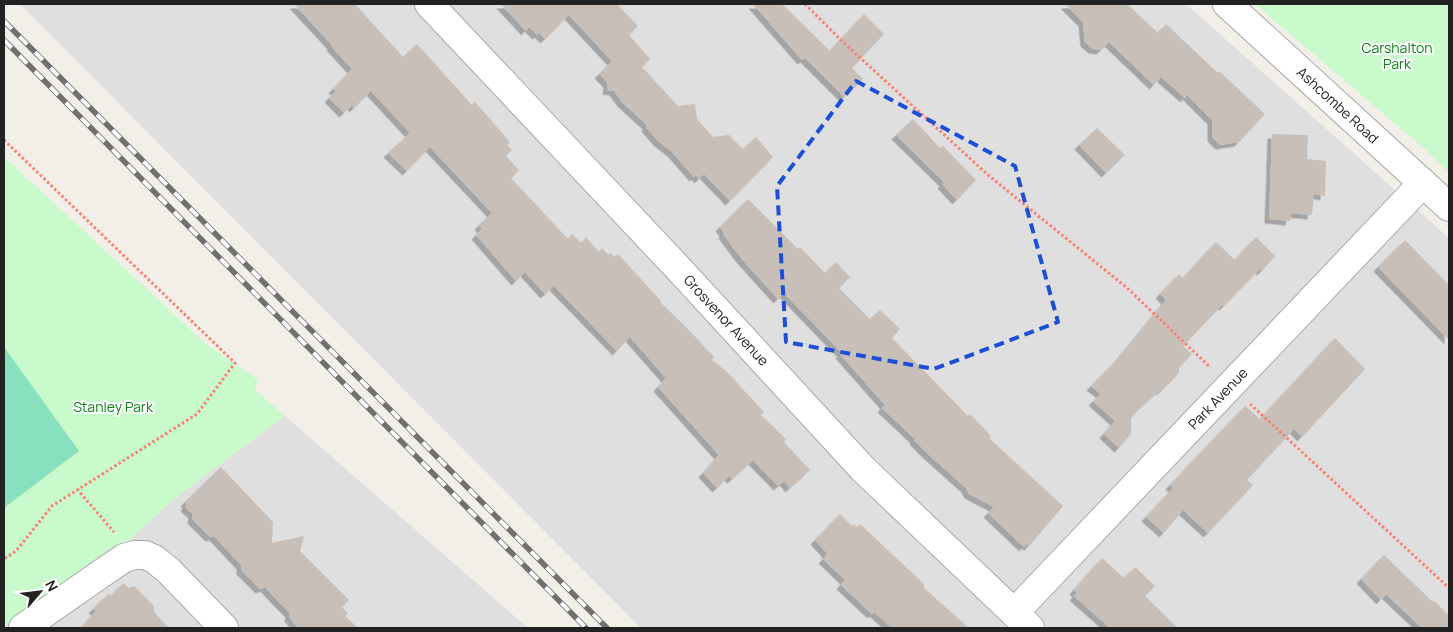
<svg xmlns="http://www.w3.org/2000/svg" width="1453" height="632" font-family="Manrope,sans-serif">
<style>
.residential{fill:#e0dfdf}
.park{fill:#c8facc}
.pitch{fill:#88e0be}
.building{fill:#c7bfb8;filter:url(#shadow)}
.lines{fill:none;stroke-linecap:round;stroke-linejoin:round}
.minor-casing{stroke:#a9a9a9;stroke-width:30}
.path{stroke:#fa8072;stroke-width:3;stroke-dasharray:2.5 2.5;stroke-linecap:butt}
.minor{stroke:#fff;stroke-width:28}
.rail-casing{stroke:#707070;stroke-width:5.5}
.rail{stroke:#fff;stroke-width:4;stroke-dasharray:11;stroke-linecap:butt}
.marked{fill:none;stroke:#1d4ed8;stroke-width:4;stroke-dasharray:10 6;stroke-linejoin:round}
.labels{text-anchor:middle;stroke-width:4;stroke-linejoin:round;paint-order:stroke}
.park-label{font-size:14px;fill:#0c8416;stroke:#fff}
.street-label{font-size:14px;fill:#222;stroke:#fff}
</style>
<defs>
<filter id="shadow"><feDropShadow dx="-4.5" dy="4.5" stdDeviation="0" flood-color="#0004"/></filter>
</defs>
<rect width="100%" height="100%" fill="#f2efe9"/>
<path class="residential" d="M20 4H1186L1449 238V628H641Z
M285 416 528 628H6L129 540 176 497Z"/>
<path class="park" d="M1255 4H1449V173L1426 150Z
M4 157 206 344 258 380 255 390 285 416 176 497 129 540 120 544 4 628Z"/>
<path class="pitch" d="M4 347 79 451 4 508Z"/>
<path class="building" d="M294 4H355L403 57 417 44 472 105 475 102 510 142 507 145 512 150 506 156 519 170 511 178 568 239 572 234 581 243 586 237 599 252 602 248 609 255 611 253 614 257 618 254 661 301 660 302 687 328 714 357 712 360 726 371 764 412 761 415 786 439 784 442 810 470 790 488 784 481 778 486 753 460 732 479 729 476 717 488 703 473 719 455 658 387 666 378 630 337 617 351 554 286 545 294 525 272 516 281 476 235 482 229 479 225 492 213 430 147 407 171 388 153 410 133 371 91 354 108 352 105 344 113 329 98 336 91 333 89 352 69 331 46 332 45Z
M501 4H617L638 26 629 35 650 59 642 67 678 106 695 104 697 119 713 137 729 135 743 149 756 137 773 157 730 201 704 174 699 179 696 175 694 177 672 152 658 141 646 127 647 125 622 102 614 91 607 90 608 83 599 74 612 61 569 15 545 39 539 33 537 35 529 27 526 31Z
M753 4H782L830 51 864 14 884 34 852 68 863 79 844 97 805 58 802 60Z
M1065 4H1127L1158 33 1166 24 1218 73 1219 71 1265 114 1239 142 1220 145 1212 137V120L1187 95 1185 98 1161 77 1154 85 1109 42 1101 50 1093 49 1085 42 1083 22Z
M913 119 940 148 943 146 976 180 957 200 942 184 944 182 896 135Z
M1097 128 1125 155 1106 173 1079 145Z
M1272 134 1308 135 1307 159 1326 161 1325 196 1314 194 1312 215 1291 213 1290 221 1269 219Z
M748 199 798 249 800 247 825 273 836 262 850 277 839 288 870 319 880 310 900 329 892 338 968 416 970 414 991 436 989 438 1063 506 1029 546 1026 544 1024 547 988 513 994 507 969 494 966 488 929 455 914 440 915 439 882 408 885 405 840 354 842 353 784 293 778 299 741 258 723 234 724 232 720 227Z
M1256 237 1275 256 1262 271 1260 269 1224 306 1222 305 1183 346 1192 354 1179 367V373L1162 390H1160L1142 406 1131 418V434L1119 448 1104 434 1115 421 1093 401 1101 394 1091 386 1117 360 1166 300 1160 294 1179 274 1183 278 1216 242 1235 260Z
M1405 240 1449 285V340L1378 267Z
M1335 338 1365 369 1302 437 1294 429 1247 480 1253 485 1208 533 1183 510 1164 533 1146 517 1173 488 1170 485 1245 406 1260 419Z
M221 467 273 522 272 543 304 536 300 551 349 600 342 607 348 613 345 616 358 628H298L289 617 290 613 276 599 265 587 260 589 241 570V565L229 552 214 536 210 537 192 519 193 514 185 507 187 504 185 502Z
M840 514 852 526 854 524 857 527 860 524 924 584V588L969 628H892L874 612 872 614 841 585 845 580 823 559 827 555 826 552 815 540Z
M1384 555 1433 602 1434 601 1449 615V628H1422L1386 594 1381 600 1361 579Z
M1102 558 1124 578 1135 567 1155 586 1145 596 1178 628H1110L1074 596 1077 593 1074 590Z
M123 583 129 588 134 586 154 606V612L169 628H81L96 611 93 609 108 594 111 596Z"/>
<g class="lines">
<defs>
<g id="minor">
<path id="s1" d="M429 4 677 267 863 469 1030 628"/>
<path id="s2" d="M1227 4 1449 207"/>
<path id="s3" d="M1014 613 1423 183"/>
<path d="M23 628 105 571 124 558 134 555H145L154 559 168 570 224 628"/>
</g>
</defs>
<use href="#minor" class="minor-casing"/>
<path class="path" d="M805 4 844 43 988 175 1126 287 1210 367
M4 140 235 363 197 414 52 506 16 551 4 559
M1250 404 1449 588
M77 489 114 532"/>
<use href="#minor" class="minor"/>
<defs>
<path id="rail" d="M4 21 607 628
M4 40 586 628"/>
</defs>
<use href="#rail" class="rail-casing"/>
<use href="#rail" class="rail"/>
</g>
<path class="marked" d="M856 81 1015 166 1058 322 934 369 786 342 777 186Z"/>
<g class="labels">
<g class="park-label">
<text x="1397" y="53">Carshalton<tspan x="1397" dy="16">Park</tspan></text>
<text x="113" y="412">Stanley Park</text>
</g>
<g class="street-label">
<text dy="5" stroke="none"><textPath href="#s2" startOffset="150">Ashcombe Road</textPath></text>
<text dy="5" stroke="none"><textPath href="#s1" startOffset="434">Grosvenor Avenue</textPath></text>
<text dy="5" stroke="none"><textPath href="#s3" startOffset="296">Park Avenue</textPath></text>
</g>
</g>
<rect width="1453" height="632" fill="none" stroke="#222222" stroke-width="10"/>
<g transform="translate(40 592) rotate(62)" stroke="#ffffff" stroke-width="4" paint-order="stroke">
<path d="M0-4L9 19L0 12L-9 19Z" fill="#222222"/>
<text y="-8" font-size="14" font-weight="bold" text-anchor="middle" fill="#222222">N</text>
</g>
</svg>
